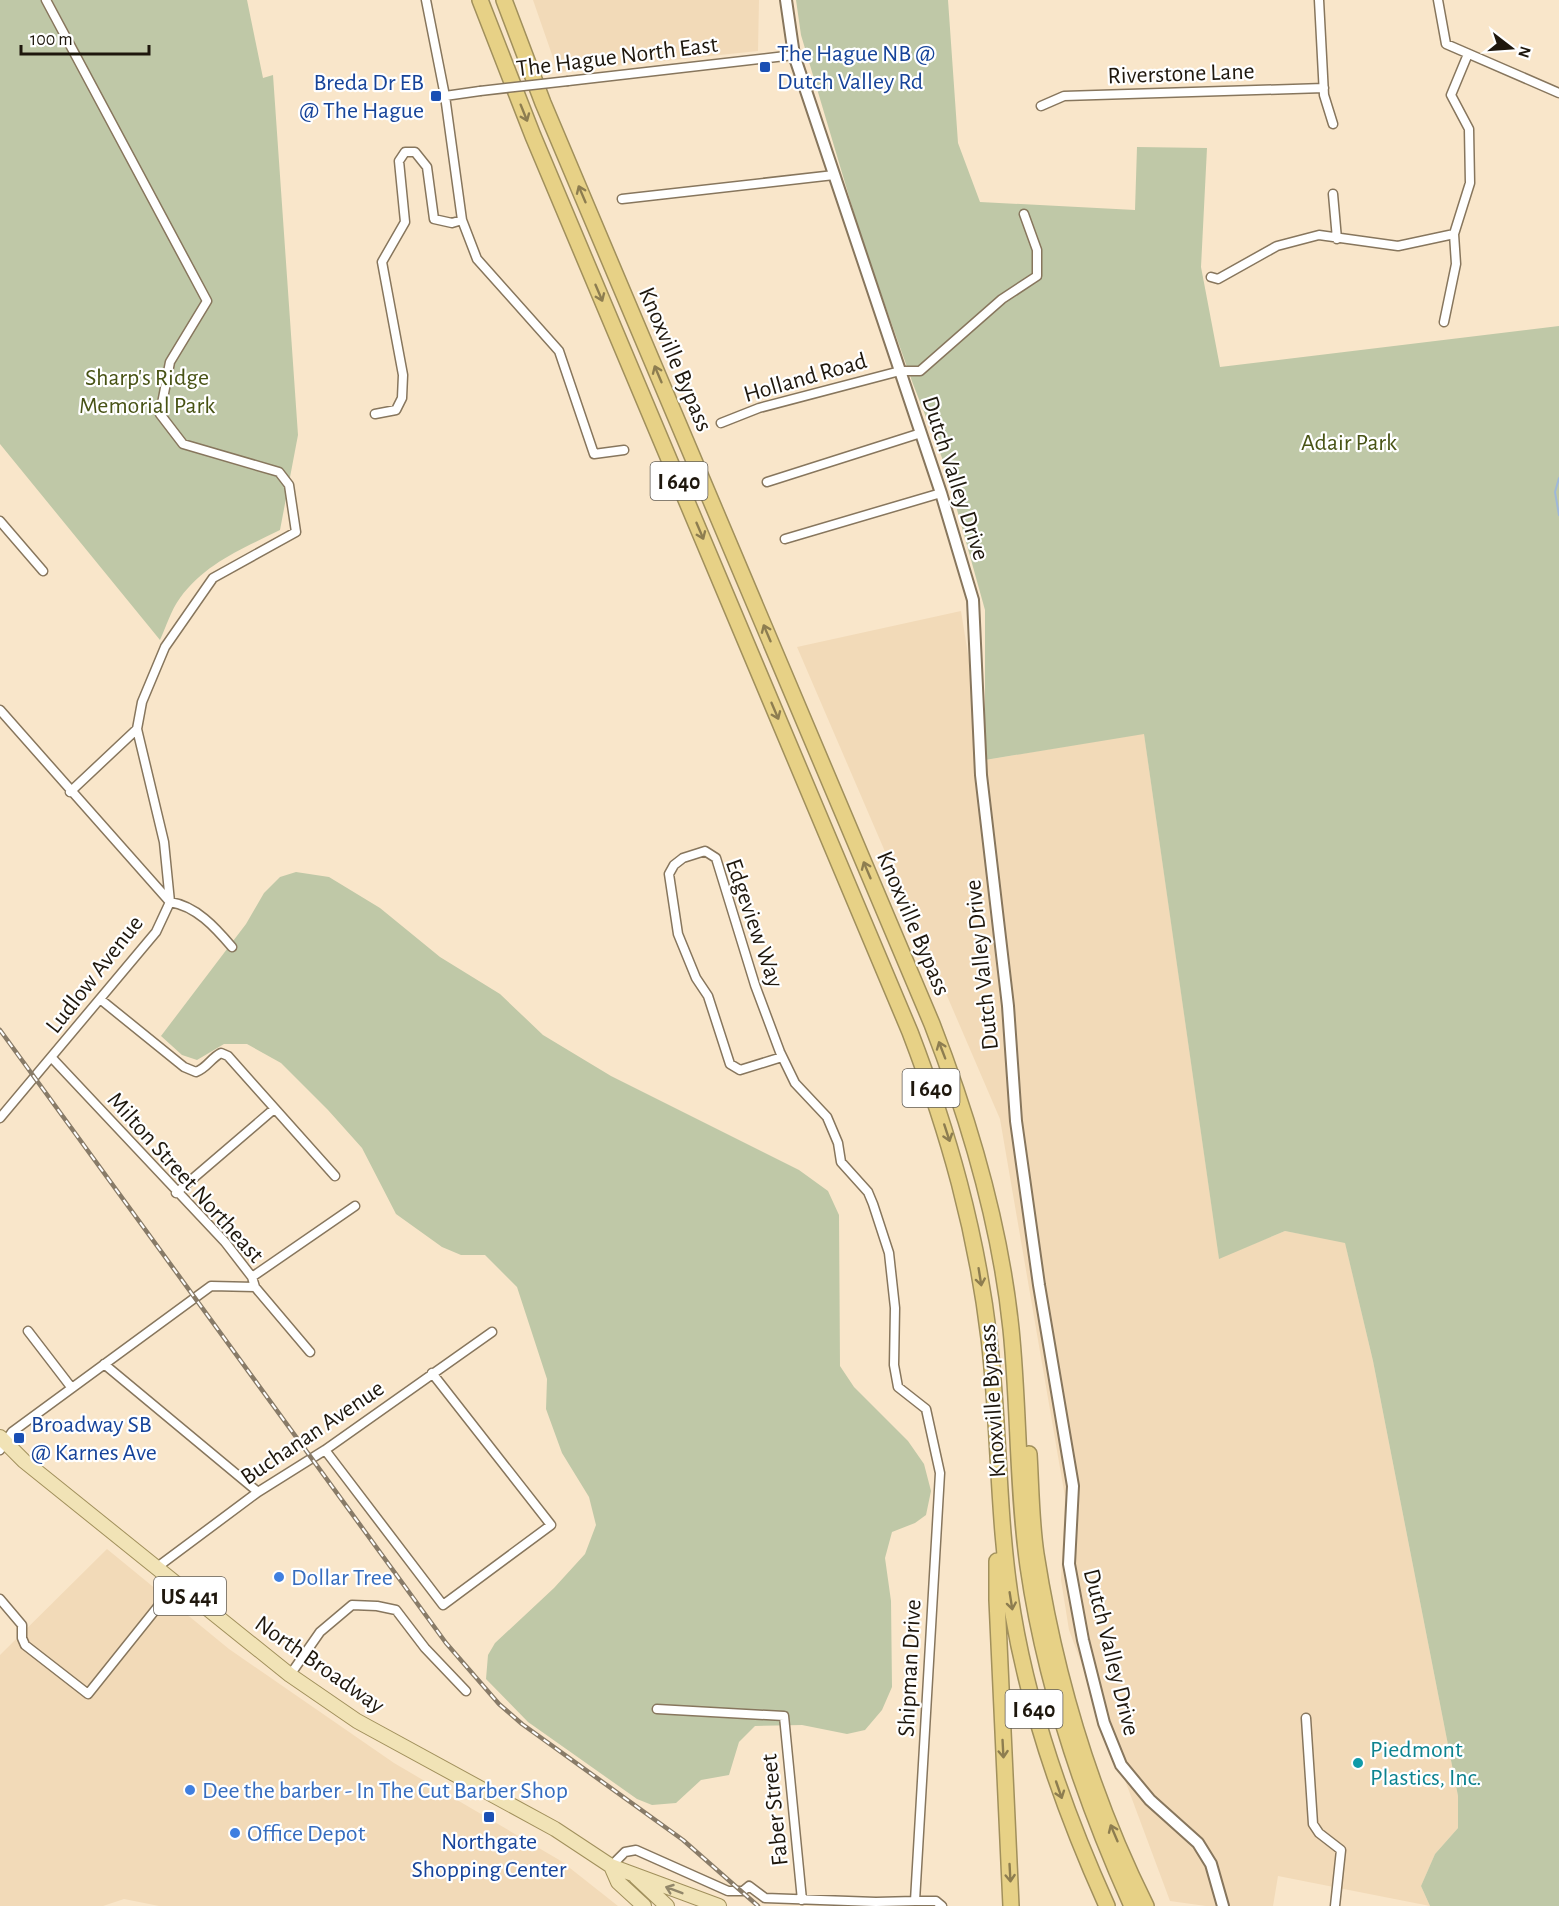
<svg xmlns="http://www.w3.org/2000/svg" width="1559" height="1906" font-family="'Alegreya Sans',sans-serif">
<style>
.built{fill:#f2dab8}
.green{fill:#bfc8a7}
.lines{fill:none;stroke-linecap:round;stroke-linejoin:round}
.stream{stroke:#9fb8d9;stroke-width:2}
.minor-casing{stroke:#87765d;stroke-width:11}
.tertiary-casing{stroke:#87765d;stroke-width:14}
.primary-casing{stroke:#a1905c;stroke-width:16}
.motorway-casing{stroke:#a1905c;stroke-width:18}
.minor{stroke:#fff;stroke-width:8}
.tertiary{stroke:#fff;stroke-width:10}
.primary{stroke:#f1e3b6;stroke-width:14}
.motorway{stroke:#e7d186;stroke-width:15}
.rail-casing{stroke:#887b68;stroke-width:4.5}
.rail{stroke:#fff;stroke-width:2;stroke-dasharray:7;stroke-linecap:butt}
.minor-bridge-casing{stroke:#87765d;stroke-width:11;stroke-linecap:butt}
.minor-bridge{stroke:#fff;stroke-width:8}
.oneway{stroke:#8d7d50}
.oneway2{stroke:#92876a}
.transit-dot{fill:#1a4fb4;stroke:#fff;stroke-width:2}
.shop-dot{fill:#3f7fe0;stroke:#fff;stroke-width:2}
.culture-dot{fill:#0f9aa8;stroke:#fff;stroke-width:2}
.labels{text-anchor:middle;stroke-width:4.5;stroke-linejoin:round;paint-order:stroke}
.shield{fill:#fff;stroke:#625d56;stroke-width:1.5}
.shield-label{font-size:22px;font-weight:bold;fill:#1e170d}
.transit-label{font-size:24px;fill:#164399;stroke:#fff;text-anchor:start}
.street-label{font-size:24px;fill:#1e170d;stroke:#fff}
.park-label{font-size:24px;fill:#485315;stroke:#fff}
.shop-label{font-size:24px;fill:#366cbe;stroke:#fff;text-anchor:start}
.culture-label{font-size:24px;fill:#0d838f;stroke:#fff;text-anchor:start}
</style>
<rect width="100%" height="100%" fill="#f9e6ca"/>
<path class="built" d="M533 0H759L758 51 558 72Z
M961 611 985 760 1144 733 1219 1258 1285 1231 1345 1242 1373 1361 1458 1796V1828L1435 1854 1421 1886 1430 1906 1278 1876 1273 1906H1206L1170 1901 1069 1630 1061 1580 1065 1497 1000 1119 797 647Z
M107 1549 229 1649 394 1763 561 1861 618 1906H159L124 1899 103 1906H0V1655Z"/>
<path class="green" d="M0 0H42L52 22 113 116 52 0H247L263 78 273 75 298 435 280 530C244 548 205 563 180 598 171 610 166 627 160 640L0 444Z
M796 0H948L958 143 980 202 1135 210 1137 147 1207 148 1201 267 1220 367 1559 326V1906H1430L1421 1886 1435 1854 1458 1828V1796L1373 1361 1345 1243 1285 1231 1219 1259 1144 734 985 760V610L944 463 913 384 862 240 801 35Z
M296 872 329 877 380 908 440 957 500 994 543 1035 611 1076 799 1170 828 1191 839 1215 840 1366 854 1387 908 1441 924 1464 931 1491 926 1515 915 1523 892 1532 885 1558 891 1601 892 1687 882 1710 865 1730 847 1734 802 1725 755 1726 739 1742 729 1775 701 1780 676 1803 652 1805 637 1799 528 1722 486 1679 488 1655 495 1643 554 1588 585 1554 596 1525 589 1497 562 1453 546 1409 547 1379 517 1287 485 1255H461L442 1247 396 1214 362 1148 328 1110 281 1063 247 1044H224L197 1060 182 1055 161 1036 246 924 264 893 280 877Z"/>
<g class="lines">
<path class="stream" d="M1559 478 1555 492 1559 515"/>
<defs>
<path id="minor" d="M426 0 445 96 462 220 477 259 559 351 594 454 624 450
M1319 0 1324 95 1333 124
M1438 0 1446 44 1559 93
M568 81 794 55
M445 96 480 91
M1041 106 1064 96 1324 88
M1333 194 1337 239
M622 199 834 175
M1211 277 1218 279 1277 246 1319 235 1398 246 1454 234
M1444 322 1456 264 1454 234 1470 183 1469 129 1451 95 1468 54
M375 414 396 410 402 398 403 375 382 262 405 222 399 161 405 152H415L427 167 434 219 452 223 462 220
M721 423 759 408 900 371H920L1002 299 1037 276V250L1024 214
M767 482 921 433
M0 521 43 571
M785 539 941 493
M0 710 170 902C196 906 215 927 232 947
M70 792 137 729
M100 999 184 1067 196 1072C207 1068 211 1058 221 1053L228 1056 335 1176
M782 1057 740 1070 730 1064 708 996 696 978 678 934 669 874 674 865 683 858 705 851 716 858 755 985 780 1052 795 1083 827 1117 838 1143 841 1162 868 1192 873 1204 889 1253 895 1308 894 1365 898 1387 926 1409 940 1473 915 1901H936L942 1906
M52 1058 225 1242 252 1277 255 1287 310 1352
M0 1118 156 932 170 902 164 842 137 729 142 702 165 647 213 578 296 532 289 485 279 472 183 444 160 414 170 362 207 301 46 0
M176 1193 274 1109
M252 1277 355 1206
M28 1331 71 1387
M104 1364 258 1492
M0 1450 12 1432 211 1286 255 1287
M325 1450 443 1605 551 1525 432 1373
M156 1568 258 1492 325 1450 492 1332
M0 1599 22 1625V1638L25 1645 88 1694 176 1584
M290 1675 320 1632 352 1605 377 1606 396 1610 425 1648 466 1691
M657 1709 784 1716 802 1900
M1306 1718 1313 1824 1319 1833 1341 1850 1335 1906
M611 1866 625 1852 636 1850 728 1891H743L749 1886 765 1898 876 1902 915 1901"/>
<path id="tertiary" d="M786 0 794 55 941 493 973 600 981 775 1008 1006 1016 1121 1039 1285 1073 1486 1069 1564 1083 1640 1104 1723 1121 1765 1150 1800 1198 1843 1211 1864 1223 1906"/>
<path id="primary" d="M0 1437 24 1461 290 1675 357 1721 555 1829 611 1866 719 1906
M611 1866 618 1882 644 1906
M636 1877 667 1906"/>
<path id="motorway" d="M480 0 533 136 910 1032C949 1134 976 1230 989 1338 1000 1430 997 1522 1013 1614 1030 1715 1065 1813 1107 1906
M504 0 543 103 932 1024C970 1122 1000 1223 1011 1329 1019 1407 1017 1487 1028 1566 1045 1684 1083 1797 1132 1906
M1029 1454C1031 1487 1031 1521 1036 1554 1055 1675 1091 1796 1146 1906
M997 1561V1600L1011 1906"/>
</defs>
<use href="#minor" class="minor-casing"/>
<use href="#tertiary" class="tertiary-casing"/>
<use href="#primary" class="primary-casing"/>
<use href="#motorway" class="motorway-casing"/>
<use href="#minor" class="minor"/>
<use href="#tertiary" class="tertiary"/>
<use href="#primary" class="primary"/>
<use href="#motorway" class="motorway"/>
<defs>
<path id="rail" d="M0 1030 446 1643 499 1704 522 1724 683 1840 758 1906"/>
</defs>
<use href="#rail" class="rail-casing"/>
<use href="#rail" class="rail"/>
<defs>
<path id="minor-bridge" d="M480 91 568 81"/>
</defs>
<use href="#minor-bridge" class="minor-bridge-casing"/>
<use href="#minor-bridge" class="minor-bridge"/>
</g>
<defs><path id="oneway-shaft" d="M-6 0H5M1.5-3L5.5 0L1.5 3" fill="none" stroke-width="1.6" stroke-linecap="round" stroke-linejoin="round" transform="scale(1.5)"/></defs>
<g class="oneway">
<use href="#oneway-shaft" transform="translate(524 113) rotate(68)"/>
<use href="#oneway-shaft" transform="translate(582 194) rotate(-113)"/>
<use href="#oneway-shaft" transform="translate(599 293) rotate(67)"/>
<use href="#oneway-shaft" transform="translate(658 374) rotate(-113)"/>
<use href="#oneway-shaft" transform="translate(700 531) rotate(67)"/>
<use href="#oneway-shaft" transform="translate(767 633) rotate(-113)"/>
<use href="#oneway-shaft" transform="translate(775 711) rotate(67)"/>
<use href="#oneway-shaft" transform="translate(867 870) rotate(-113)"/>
<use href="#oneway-shaft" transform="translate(942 1050) rotate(-111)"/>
<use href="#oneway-shaft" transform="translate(947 1133) rotate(72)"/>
<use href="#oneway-shaft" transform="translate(980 1277) rotate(81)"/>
<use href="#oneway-shaft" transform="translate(1011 1601) rotate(81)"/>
<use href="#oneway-shaft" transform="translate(1003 1749) rotate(87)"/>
<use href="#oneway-shaft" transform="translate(1059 1790) rotate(71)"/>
<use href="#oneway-shaft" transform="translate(1114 1833) rotate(-113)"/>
<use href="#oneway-shaft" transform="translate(1010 1873) rotate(87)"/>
</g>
<use class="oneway2" href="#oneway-shaft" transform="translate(674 1890) rotate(-159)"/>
<g class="transit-dot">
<rect x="759" y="61" width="12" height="12" rx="3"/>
<rect x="430" y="90" width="12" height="12" rx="3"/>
<rect x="13" y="1432" width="12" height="12" rx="3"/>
<rect x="483" y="1811" width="12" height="12" rx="3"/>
</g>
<g class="shop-dot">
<circle cx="279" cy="1577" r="6"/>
<circle cx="190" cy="1790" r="6"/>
<circle cx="235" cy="1833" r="6"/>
</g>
<circle class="culture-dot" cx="1358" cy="1763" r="6"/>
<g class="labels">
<g class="shield">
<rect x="650.5" y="462" width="57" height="38" rx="4.5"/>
<rect x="902.5" y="1069" width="57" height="38" rx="4.5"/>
<rect x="154" y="1577" width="72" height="38" rx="4.5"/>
<rect x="1005.5" y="1690" width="57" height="38" rx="4.5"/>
</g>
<g class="shield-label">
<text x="679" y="489">I 640</text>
<text x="931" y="1096">I 640</text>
<text x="190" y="1604">US 441</text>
<text x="1034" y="1717">I 640</text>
</g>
<g class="transit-label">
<text x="777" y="61">The Hague NB @<tspan x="777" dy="28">Dutch Valley Rd</tspan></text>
<text x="424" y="90" text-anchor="end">Breda Dr EB<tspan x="424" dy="28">@ The Hague</tspan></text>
<text x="31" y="1432">Broadway SB<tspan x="31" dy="28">@ Karnes Ave</tspan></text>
<text x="489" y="1849" text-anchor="middle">Northgate<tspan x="489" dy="28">Shopping Center</tspan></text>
</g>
<g class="street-label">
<text transform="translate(617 56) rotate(-7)" y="8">The Hague North East</text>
<text transform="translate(1181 73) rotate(-2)" y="8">Riverstone Lane</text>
<text transform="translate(676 359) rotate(67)" y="8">Knoxville Bypass</text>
<text transform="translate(805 377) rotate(-16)" y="8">Holland Road</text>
<text transform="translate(956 478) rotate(72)" y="8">Dutch Valley Drive</text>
<text transform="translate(755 923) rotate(71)" y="8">Edgeview Way</text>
<text transform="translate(914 923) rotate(67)" y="8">Knoxville Bypass</text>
<text transform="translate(981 965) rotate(-96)" y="8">Dutch Valley Drive</text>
<text transform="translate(94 974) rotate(-52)" y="8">Ludlow Avenue</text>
<text transform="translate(186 1177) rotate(48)" y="8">Milton Street Northeast</text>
<text transform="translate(992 1401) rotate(-94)" y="8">Knoxville Bypass</text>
<text transform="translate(312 1432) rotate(-34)" y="8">Buchanan Avenue</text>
<text transform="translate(1112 1652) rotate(76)" y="8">Dutch Valley Drive</text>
<text transform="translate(320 1664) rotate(35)" y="8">North Broadway</text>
<text transform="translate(909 1668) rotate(-87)" y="8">Shipman Drive</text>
<text transform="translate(774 1810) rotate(-96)" y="8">Faber Street</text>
</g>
<g class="park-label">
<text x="147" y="385">Sharp's Ridge<tspan x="147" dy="28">Memorial Park</tspan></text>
<text x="1349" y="450">Adair Park</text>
</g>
<g class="shop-label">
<text x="291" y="1585">Dollar Tree</text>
<text x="202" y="1798">Dee the barber - In The Cut Barber Shop</text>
<text x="247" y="1841">Office Depot</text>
</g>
<g class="culture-label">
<text x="1370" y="1757">Piedmont<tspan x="1370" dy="28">Plastics, Inc.</tspan></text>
</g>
</g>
<g transform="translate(1511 48) rotate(107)" stroke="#ffffff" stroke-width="4.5" paint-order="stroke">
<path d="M0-4.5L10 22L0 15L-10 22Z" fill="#1e170d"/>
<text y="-9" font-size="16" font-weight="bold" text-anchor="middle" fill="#1e170d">N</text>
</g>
<path d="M21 45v9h128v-9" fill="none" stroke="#1e170d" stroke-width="3"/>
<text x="30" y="45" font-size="18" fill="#1e170d" stroke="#ffffff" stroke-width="4.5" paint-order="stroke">100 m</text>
</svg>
